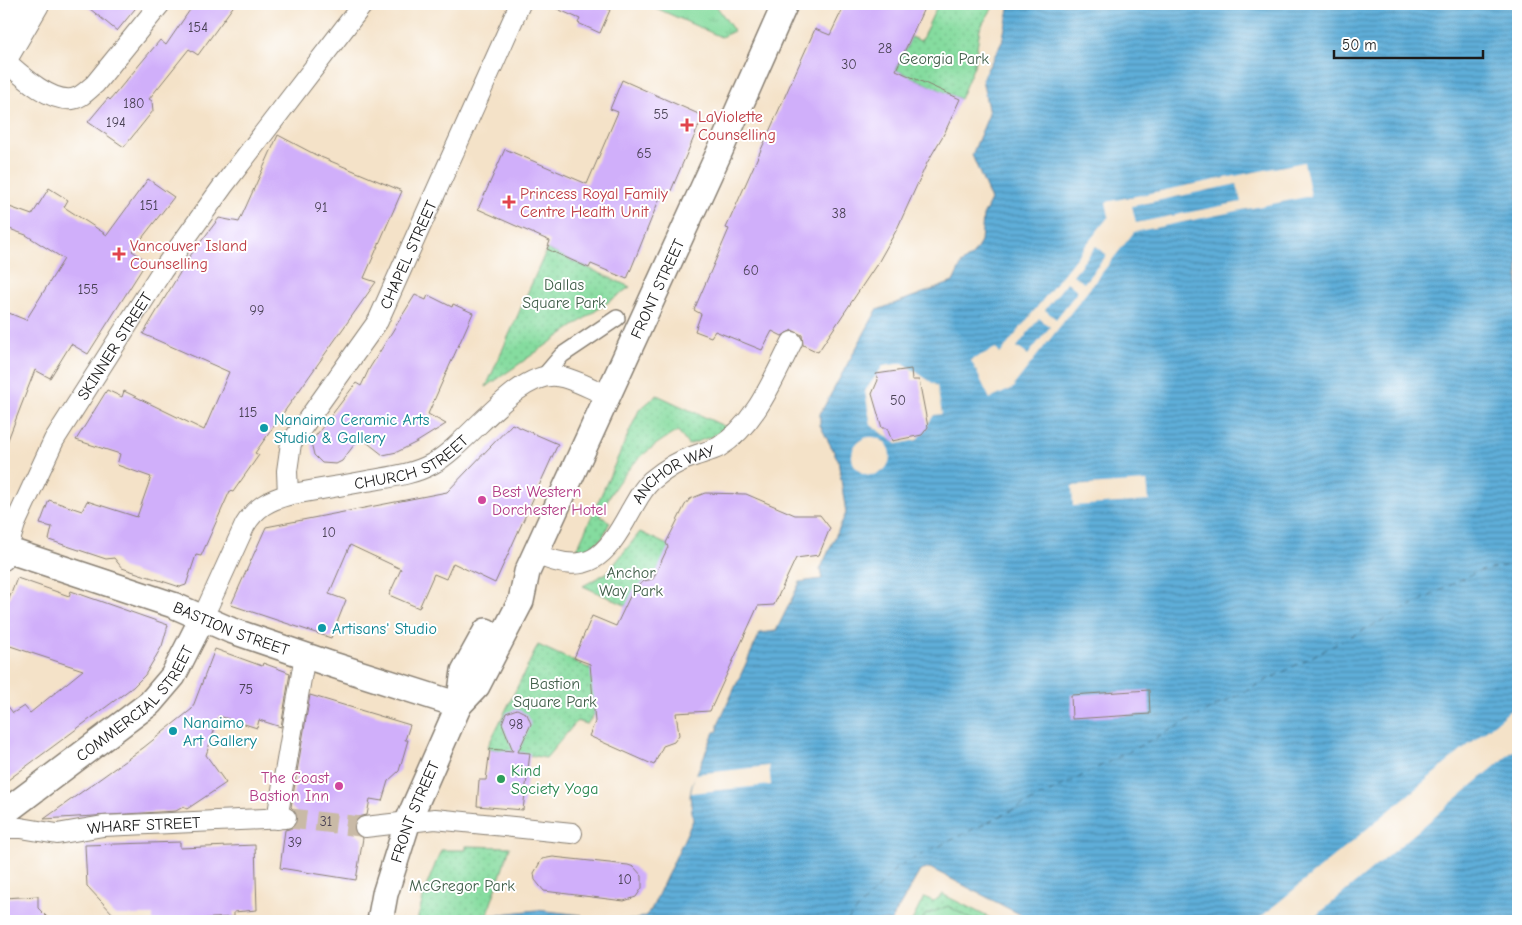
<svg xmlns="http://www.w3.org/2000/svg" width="1522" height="925" font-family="'Comic Neue',sans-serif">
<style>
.grass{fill:url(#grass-tufts);stroke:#507c5e}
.park{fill:url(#park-dots);stroke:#507c5e}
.water{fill:url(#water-rules);stroke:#3d657a}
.pier{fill:#f4e2c8;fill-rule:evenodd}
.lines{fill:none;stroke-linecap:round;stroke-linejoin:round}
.ferry{stroke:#3a5e71;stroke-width:1;stroke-dasharray:6 5;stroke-linecap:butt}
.building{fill:#d0affa}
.minor-tunnel{stroke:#c9baa6;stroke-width:20;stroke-dasharray:20 10;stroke-linecap:butt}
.pedestrian-casing{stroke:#887f72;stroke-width:18}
.minor-casing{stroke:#887f72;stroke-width:22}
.tertiary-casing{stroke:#887f72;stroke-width:28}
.trunk-casing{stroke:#887f72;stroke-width:30}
.pedestrian{stroke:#fff;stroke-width:15}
.minor{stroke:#fff;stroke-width:20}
.tertiary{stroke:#fff;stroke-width:25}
.trunk{stroke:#fff;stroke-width:28}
.health-dot{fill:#e0444e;stroke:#fff;stroke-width:2}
.culture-dot{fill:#0f9aa8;stroke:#fff;stroke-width:2}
.hotel-dot{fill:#d1479c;stroke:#fff;stroke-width:2}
.leisure-dot{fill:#2e9e5b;stroke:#fff;stroke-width:2}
.labels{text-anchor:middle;stroke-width:4;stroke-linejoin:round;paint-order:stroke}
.number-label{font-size:14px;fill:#494154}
.park-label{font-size:16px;fill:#415f4a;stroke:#fff}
.health-label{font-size:16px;fill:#be3a42;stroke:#fff;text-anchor:start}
.street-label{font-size:16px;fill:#1c1c1c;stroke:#fff}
.culture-label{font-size:16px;fill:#0d838f;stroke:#fff;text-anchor:start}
.hotel-label{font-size:16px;fill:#b23c85;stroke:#fff;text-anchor:start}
.leisure-label{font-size:16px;fill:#27864d;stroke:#fff;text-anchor:start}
</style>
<defs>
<pattern id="grass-tufts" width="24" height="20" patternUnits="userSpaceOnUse" patternTransform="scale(1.25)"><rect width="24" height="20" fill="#85dc9f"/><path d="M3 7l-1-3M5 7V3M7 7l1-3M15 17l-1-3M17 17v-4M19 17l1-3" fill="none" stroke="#72bc88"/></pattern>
<pattern id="park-dots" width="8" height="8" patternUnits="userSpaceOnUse" patternTransform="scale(1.25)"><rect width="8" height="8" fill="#85dc9f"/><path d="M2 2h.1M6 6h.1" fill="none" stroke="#72bc88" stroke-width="1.8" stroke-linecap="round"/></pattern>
<pattern id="water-rules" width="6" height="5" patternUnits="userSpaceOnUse" patternTransform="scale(1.25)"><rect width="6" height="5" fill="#5eaed9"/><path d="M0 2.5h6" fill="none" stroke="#4d8daf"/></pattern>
</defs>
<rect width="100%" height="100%" fill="#fff"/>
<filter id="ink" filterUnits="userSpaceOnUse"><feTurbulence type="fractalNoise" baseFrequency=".02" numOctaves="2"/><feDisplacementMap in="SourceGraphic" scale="10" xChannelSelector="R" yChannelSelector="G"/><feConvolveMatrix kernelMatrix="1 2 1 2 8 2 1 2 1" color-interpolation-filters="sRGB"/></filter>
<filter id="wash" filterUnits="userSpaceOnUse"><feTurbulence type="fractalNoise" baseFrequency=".0096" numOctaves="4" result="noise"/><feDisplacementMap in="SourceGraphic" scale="20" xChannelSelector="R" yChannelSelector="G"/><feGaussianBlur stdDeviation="1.12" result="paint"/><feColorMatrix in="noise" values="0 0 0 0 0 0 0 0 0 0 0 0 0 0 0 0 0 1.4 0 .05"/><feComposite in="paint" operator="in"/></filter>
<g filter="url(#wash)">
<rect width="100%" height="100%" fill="#f4e2c8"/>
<path class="grass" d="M658 4H715L734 31 721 37 656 8Z
M948 906 975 921H921L925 915Z"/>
<path class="park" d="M938 4H995L980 28 974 66 960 99 896 70 911 37 921 41Z
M547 249 630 287 486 387Z
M657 395 726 427 713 436 688 445 678 431C641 451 616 477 600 516L610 522 603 537 591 548 577 549 639 410Z
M640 532 674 548 636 610 583 586 608 572Z
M538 645 593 670 611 692 587 724 577 721 546 758 487 748Z
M466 846 510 847 485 921H417L426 887 441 850H466Z
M942 894 996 921H975L948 906 925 915 921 921H912L924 897 933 901 939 898Z"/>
<path class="water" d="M1010 4H1518V921H1033L930 868 920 871 891 921H605L607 918 634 920 645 916 651 910 693 820 690 796 692 785 714 732 718 731V724L760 633 776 631 800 582 822 579 820 570 846 513 838 460 820 425V414L877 310 953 282 962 263 973 255 981 242 983 216 991 200 972 155 989 114 982 79 1002 42Z
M537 910 582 915V921H467L473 917Z"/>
<path class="pier" d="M1304 162 1311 196 1134 232 1014 385 1015 387 990 399 971 360 996 348 1000 354 1109 216 1106 202ZM1237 184 1241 202 1136 223 1132 206ZM1096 246 1107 255 1084 283 1073 275ZM1067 282 1078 291 1056 319 1045 310ZM1039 318 1050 327 1028 355 1017 347Z
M903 363 937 386 942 414 934 415 917 440 897 444 871 425 865 391 883 366Z
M852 456a19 19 0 1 1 38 0a19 19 0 1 1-38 0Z
M1147 481 1149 501 1073 506 1072 486Z
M1518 704V747L1310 921H1256Z
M769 766 771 785 691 793 695 774Z"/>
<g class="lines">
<path class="ferry" d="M847 921 898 866 1066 784 1476 572 1518 563"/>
</g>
<g id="blocks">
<path class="building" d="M84 4H139L117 31Z
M194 4H235L198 55 189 49 149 99 152 101 153 111 124 147 88 122 108 98 110 100 160 40 166 45Z
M546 4H597L610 10 600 33 578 23 580 19Z
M845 4H926L896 70 960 99 945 132 927 163 897 229 879 261 818 352 803 345 802 335 792 330 782 336 772 331 762 350 715 331 711 337 695 331 701 314 694 310 729 229 726 228 815 29 830 35Z
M622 80 703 116 670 193 663 190 627 279 591 264 589 268 547 249 550 241 478 209 505 149 587 184 618 112 610 109Z
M278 135 316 155 402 191 364 278 376 282 255 453 259 455 233 492 230 491 201 556 196 555 186 585 180 587 122 568 114 558 106 559 49 540 52 527 40 524 49 500 82 511 87 501 137 517 151 477 117 465 120 454 76 440 107 390 122 397 124 391 204 430 229 372 143 334 190 256 219 218 239 222Z
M148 179 174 197 132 251 147 261 88 354 71 344 50 378 35 370 4 450V311L26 320 64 259 26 235 4 227V205L32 215 49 188 68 200 64 207 107 235Z
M415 295 426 300 428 295 452 307 453 304 473 313 428 414 446 424 417 442 397 452 383 455 360 437 342 461 336 464 322 463 314 455 311 442 356 383 361 386 369 369Z
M911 369 912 380H919L928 427 922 435 892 441 887 428H882L872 394 878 380 876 374Z
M512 424 558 444 495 583 453 563 446 579 434 574 419 608 389 595 401 569 350 545 329 594 346 600 331 638 231 605 266 527 447 492Z
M705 493 746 494 795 515H820L830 528 819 555 796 558 774 605 758 606 710 711 676 713 679 735 674 742 663 746 654 765 589 736 595 722 590 664 574 658 592 616 616 626 633 590 644 581 653 579 668 547 666 543 685 505 690 499Z
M17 578 69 596 71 591 168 625 162 646 145 675 133 687 4 783V701L13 713 24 706 30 713 83 670 4 644V612Z
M215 649 262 666 263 663 290 673 281 727 259 720 257 728 219 716 206 755 226 783 187 809 183 807 176 811 44 819 143 748 192 709Z
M1149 690 1150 714 1072 719 1071 695Z
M310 695 410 725 405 740H408L399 771 388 781 382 801 370 799 367 815 358 817 354 823 355 834 363 838 356 880 280 868 285 830 293 828 298 818 296 812 291 807Z
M517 709 527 714 531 724 518 752 530 753 523 810 477 806 479 780H486L490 749 513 751 502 723 506 713Z
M180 842V848L255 845 257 910 234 912V917L153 921V915H114L87 886 85 845Z
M553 857 628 865 634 867 642 876V888L636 897 624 901 544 891 535 880 534 873 542 859Z
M38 896V908L51 921H4V898Z"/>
</g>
</g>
<g filter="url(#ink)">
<use href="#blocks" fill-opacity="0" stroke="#887f72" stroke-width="1"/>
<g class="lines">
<path class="minor-tunnel" d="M286 818 365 827"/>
<defs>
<path id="pedestrian" d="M544 376 562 355 617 318"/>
<g id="minor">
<path d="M4 60C20 74 49 102 72 99 81 98 88 90 95 84L160 4"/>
<path id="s1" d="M288 495 287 471 291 443 378 321 520 4"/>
<path id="s2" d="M536 554C588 577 605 558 630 512 636 502 642 489 651 481 664 470 678 461 694 456 702 453 711 451 719 447 756 424 773 379 792 342"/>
<path id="s3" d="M4 560 15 524 54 440 162 271 223 186 363 4"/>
<path id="s4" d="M203 617 245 525C256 507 269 500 288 495 314 490 340 486 367 481 389 477 412 475 432 464 468 445 516 371 557 376 573 378 591 389 607 395"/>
<path d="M277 819 305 655"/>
<path d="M365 827 435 819 572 833"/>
<path id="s5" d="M4 828H21L57 834 103 826 286 818"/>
</g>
<g id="tertiary">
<path id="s6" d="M4 549 173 605 230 630 327 663 459 705"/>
<path d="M459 705 464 671 486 631"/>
<path id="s7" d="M4 813 150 703 173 676 203 617"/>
<path id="s8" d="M380 921 385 894 408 821 459 705 477 686 521 601 527 572 719 153 785 4"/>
</g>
<path id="trunk" d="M4 41 6 4
M4 57 35 4"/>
</defs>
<use href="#pedestrian" class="pedestrian-casing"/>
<use href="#minor" class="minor-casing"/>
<use href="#tertiary" class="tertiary-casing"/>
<use href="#trunk" class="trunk-casing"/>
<use href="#pedestrian" class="pedestrian"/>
<use href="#minor" class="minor"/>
<use href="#tertiary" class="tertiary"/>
<use href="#trunk" class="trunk"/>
</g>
</g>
<g class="health-dot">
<path d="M684.5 117.5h5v5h5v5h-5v5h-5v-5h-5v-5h5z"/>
<path d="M506.5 194.5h5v5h5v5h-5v5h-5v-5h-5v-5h5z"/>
<path d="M116.5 246.5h5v5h5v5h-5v5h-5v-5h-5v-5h5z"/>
</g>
<g class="culture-dot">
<circle cx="264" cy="428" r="5"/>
<circle cx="322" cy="628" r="5"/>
<circle cx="173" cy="731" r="5"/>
</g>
<g class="hotel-dot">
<circle cx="482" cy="500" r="5"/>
<circle cx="339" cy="786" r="5"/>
</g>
<circle class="leisure-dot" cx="501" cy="779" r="5"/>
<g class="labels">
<g class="number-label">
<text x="198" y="32">154</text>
<text x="885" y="53">28</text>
<text x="849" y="69">30</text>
<text x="134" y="108">180</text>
<text x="661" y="119">55</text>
<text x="116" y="127">194</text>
<text x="644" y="158">65</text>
<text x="149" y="210">151</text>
<text x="321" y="212">91</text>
<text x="839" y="218">38</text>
<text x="751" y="275">60</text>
<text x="88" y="294">155</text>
<text x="257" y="315">99</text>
<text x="898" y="405">50</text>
<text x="248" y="417">115</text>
<text x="329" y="537">10</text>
<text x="246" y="694">75</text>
<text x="516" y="729">98</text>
<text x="326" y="826">31</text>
<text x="295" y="847">39</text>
<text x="625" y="884">10</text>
</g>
<g class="park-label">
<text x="944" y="64">Georgia Park</text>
<text x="564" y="290">Dallas<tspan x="564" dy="18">Square Park</tspan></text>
<text x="631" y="578">Anchor<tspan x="631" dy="18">Way Park</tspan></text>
<text x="555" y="689">Bastion<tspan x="555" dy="18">Square Park</tspan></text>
<text x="462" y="891">McGregor Park</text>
</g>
<g class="health-label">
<text x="698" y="122">LaViolette<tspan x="698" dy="18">Counselling</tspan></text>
<text x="520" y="199">Princess Royal Family<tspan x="520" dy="18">Centre Health Unit</tspan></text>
<text x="130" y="251">Vancouver Island<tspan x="130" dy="18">Counselling</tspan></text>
</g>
<g class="street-label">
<text dy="6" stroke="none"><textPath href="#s1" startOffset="275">CHAPEL STREET</textPath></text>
<text dy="6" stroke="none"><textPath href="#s8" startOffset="694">FRONT STREET</textPath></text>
<text dy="6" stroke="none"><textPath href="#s3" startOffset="242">SKINNER STREET</textPath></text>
<text dy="6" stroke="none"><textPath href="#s4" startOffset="284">CHURCH STREET</textPath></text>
<text dy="6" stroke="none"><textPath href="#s2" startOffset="180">ANCHOR WAY</textPath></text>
<text dy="6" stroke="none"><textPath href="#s6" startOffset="241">BASTION STREET</textPath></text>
<text dy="6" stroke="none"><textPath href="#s7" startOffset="172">COMMERCIAL STREET</textPath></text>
<text dy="6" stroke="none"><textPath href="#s8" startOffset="115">FRONT STREET</textPath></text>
<text dy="6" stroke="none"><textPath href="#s5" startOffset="141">WHARF STREET</textPath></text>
</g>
<g class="culture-label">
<text x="274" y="425">Nanaimo Ceramic Arts<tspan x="274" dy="18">Studio &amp; Gallery</tspan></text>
<text x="332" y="634">Artisans' Studio</text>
<text x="183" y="728">Nanaimo<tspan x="183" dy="18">Art Gallery</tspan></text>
</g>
<g class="hotel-label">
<text x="492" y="497">Best Western<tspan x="492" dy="18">Dorchester Hotel</tspan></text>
<text x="329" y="783" text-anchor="end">The Coast<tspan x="329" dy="18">Bastion Inn</tspan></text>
</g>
<g class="leisure-label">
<text x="511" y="776">Kind<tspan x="511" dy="18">Society Yoga</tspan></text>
</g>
</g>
<rect width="1522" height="925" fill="none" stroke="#fff" stroke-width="20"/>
<path d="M1334 50v8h149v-8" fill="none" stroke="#1c1c1c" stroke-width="2.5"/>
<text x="1342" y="50" font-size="15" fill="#1c1c1c" stroke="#ffffff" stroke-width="4" paint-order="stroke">50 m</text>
</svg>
